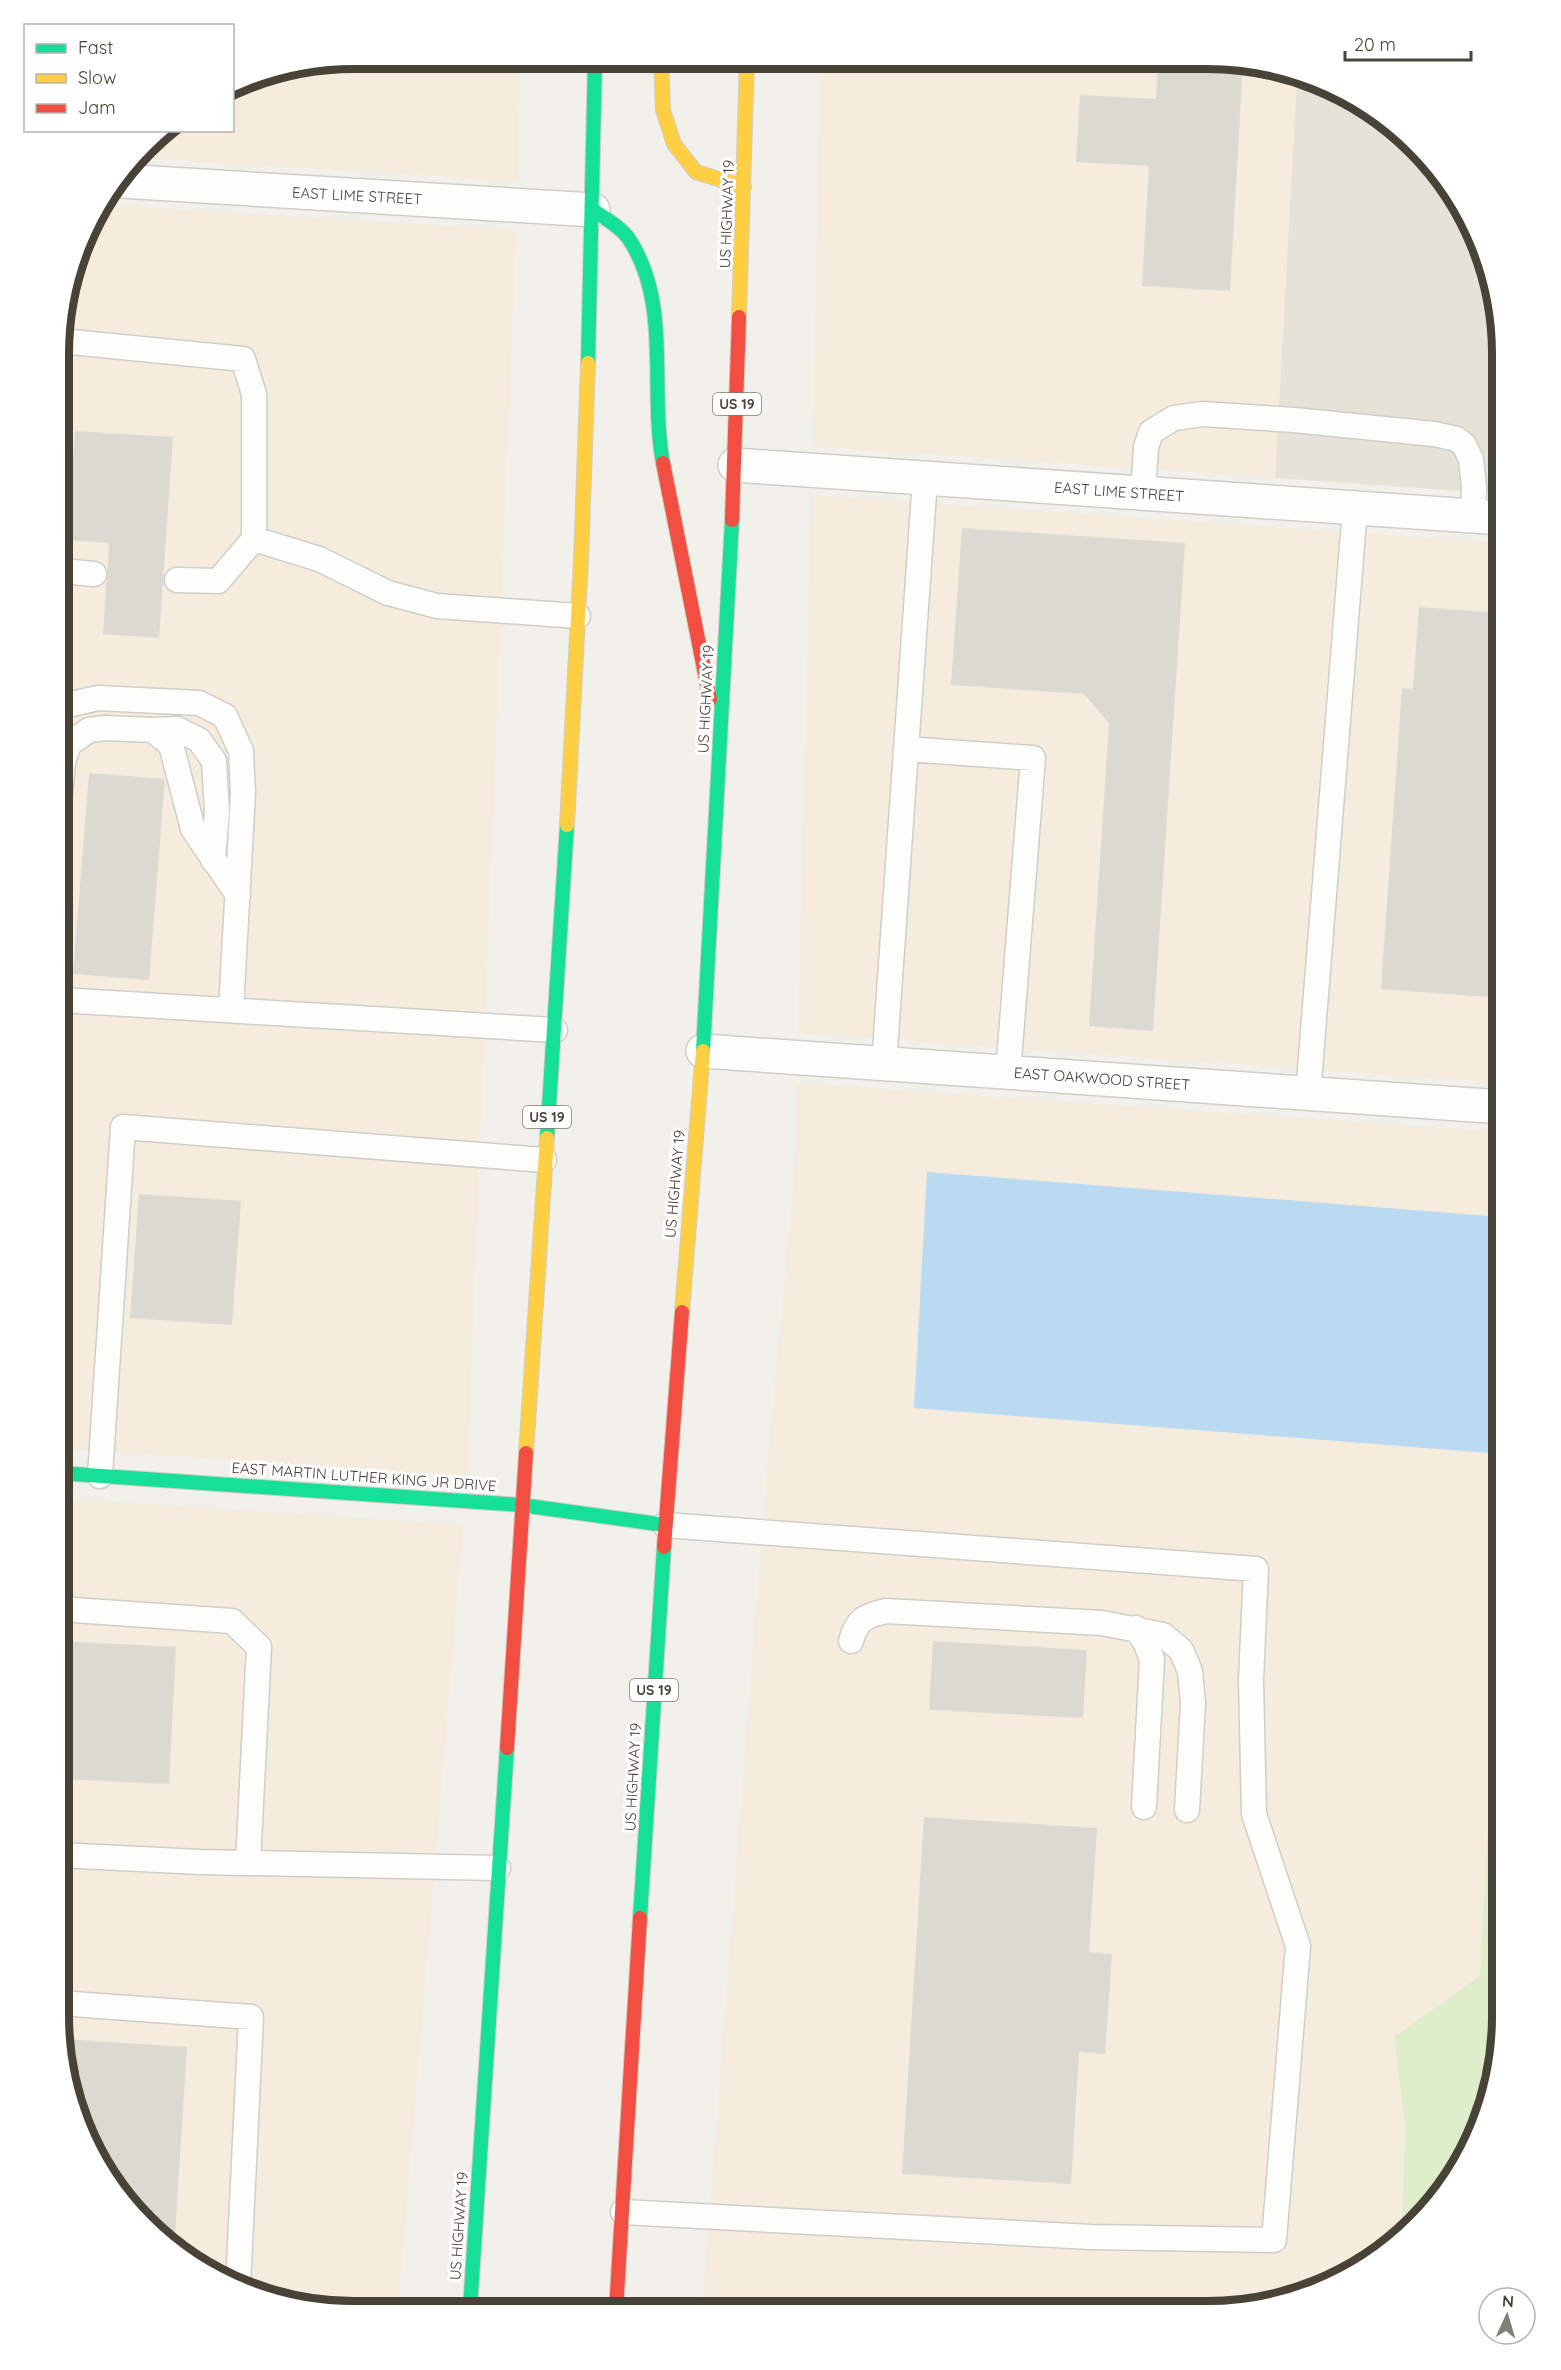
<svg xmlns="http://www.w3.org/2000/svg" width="1561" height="2370" font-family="Quicksand,sans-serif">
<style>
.residential{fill:#e6e2d8}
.commercial{fill:#f5ecde}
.green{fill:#deedca}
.water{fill:#badaf1}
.building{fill:#dcd9d3}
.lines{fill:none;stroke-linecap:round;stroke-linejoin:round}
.lane-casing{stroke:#d0cec8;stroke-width:27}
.street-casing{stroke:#d0cec8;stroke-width:36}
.fast-casing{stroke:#d2cdc2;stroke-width:16}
.slow-casing{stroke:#d2cdc2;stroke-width:16}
.jam-casing{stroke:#d2cdc2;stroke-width:16}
.lane{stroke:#fdfdfc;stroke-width:24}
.street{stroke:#fdfdfc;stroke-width:33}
.fast{stroke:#16e098;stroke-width:14}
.slow{stroke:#ffcf43;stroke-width:14}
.jam{stroke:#f24e42;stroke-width:14}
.labels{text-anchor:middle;stroke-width:6;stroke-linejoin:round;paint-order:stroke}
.shield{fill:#fff;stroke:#807b72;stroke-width:1.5}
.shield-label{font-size:14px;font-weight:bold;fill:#494236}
.street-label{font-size:15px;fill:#494236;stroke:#fff}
.rim{fill:none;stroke:#494236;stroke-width:8}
</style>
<rect width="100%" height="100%" fill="#f2f0eb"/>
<path class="residential" d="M1297 75 1320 81 1387 119 1441 174 1480 240 1502 354V494L1275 478Z"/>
<path class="commercial" d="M354 59H520L518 181 139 158 161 131 232 130 233 86 241 81Z
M821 60 1246 61 1297 75 1275 478 812 446Z
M103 205 516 230 467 1476 59 1448 61 315 89 223Z
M811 495 1502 543V1083L798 1033Z
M796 1083 1502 1132V1217L927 1173 914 1408 1502 1454V1653L1497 1655 1480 1976 1394 2037 1405 2126 1402 2235 1387 2250 1321 2289 1208 2311 702 2310 765 1491 795 1165Z
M59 1498 463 1525 398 2309H315L241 2289 174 2251 120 2196 81 2130 59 2016Z"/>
<path class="green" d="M1502 1653V2036L1480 2129 1442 2196 1402 2235 1405 2126 1394 2037 1480 1976 1497 1654Z"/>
<path class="water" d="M927 1172 1502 1217V1454L914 1408Z"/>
<path class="building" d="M1158 61H1243L1230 291 1142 286 1149 166 1076 162 1080 95 1156 99Z
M75 431 173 437 159 638 103 634 109 543 67 540Z
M962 528 1185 543 1153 1031 1089 1026 1109 723 1084 694 951 685Z
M1419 607 1502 613V998L1381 989 1402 688 1413 689Z
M89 773 165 779 149 980 73 974Z
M139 1194 241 1201 232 1325 130 1318Z
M59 1641 176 1647 169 1784 59 1779Z
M933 1641 1087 1650 1083 1718 929 1710Z
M924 1817 1097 1828 1089 1952 1112 1954 1105 2054 1079 2052 1071 2184 902 2174Z
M63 2039 187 2047 174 2250 120 2196 81 2130Z"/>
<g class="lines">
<defs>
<path id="lane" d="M61 341 243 359 254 394V539L319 559 388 593 437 606 578 616
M1143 493 1146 447 1151 432 1174 418 1203 414 1294 420 1434 434 1457 439 1464 445 1471 459 1474 488 1473 516
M61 571 94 574
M177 580 218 581 254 539
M60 710 67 705 98 698 199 703 225 716 241 751 243 792 231 1010
M153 730 177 729 199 740 214 761 217 812 213 860
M906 749 1033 758 1008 1073
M60 794 63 763 69 744 89 730 105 728 153 730 171 745 193 829 238 895
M60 1000 555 1030
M884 1064 925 479
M1308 1094 1355 508
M100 1476 123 1127 544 1160
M59 1609 232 1621 259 1647 248 1863
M1136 1628 1145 1642 1152 1659 1144 1807
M851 1641C857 1619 865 1616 886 1611L1102 1623 1163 1635 1181 1650 1190 1671 1193 1703 1187 1810
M59 1855 200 1862 498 1868
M59 2003 251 2017 238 2287
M623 2212 1091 2237 1274 2240 1298 1946 1254 1814 1251 1680 1256 1569 665 1525"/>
<path id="street" d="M121 181 593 210
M735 465 1502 518
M703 1051 1502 1107"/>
<path id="fast" d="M593 210C604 218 621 227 629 239 672 304 649 389 663 463
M588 363 595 59
M703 1051 732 520
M547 1138 567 825
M59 1473 521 1505 665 1525
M640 1918 664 1547
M470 2309 507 1748"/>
<path id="slow" d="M661 59 663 110 674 144 696 172 744 187
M739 317 747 60
M567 825 581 561 588 363
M682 1312 703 1051
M526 1453 547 1138"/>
<path id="jam" d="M663 463 710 699
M732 520 739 317
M664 1547 682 1312
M507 1748 526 1453
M616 2310 640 1918"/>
</defs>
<use href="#lane" class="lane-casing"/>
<use href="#street" class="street-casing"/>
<use href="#fast" class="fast-casing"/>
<use href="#slow" class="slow-casing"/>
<use href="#jam" class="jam-casing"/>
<use href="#lane" class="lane"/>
<use href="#street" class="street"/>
<use href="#fast" class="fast"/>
<use href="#slow" class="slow"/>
<use href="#jam" class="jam"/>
</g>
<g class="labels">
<g class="shield">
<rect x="713" y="393" width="48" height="22" rx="4.5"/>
<rect x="523" y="1106" width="48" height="22" rx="4.5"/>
<rect x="630" y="1679" width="48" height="22" rx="4.5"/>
</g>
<g class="shield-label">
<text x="737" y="409">US 19</text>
<text x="547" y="1122">US 19</text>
<text x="654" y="1695">US 19</text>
</g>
<g class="street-label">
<text transform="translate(357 196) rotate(3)" y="5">EAST LIME STREET</text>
<text transform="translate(727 214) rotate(-88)" y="5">US HIGHWAY 19</text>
<text transform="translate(1119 492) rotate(4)" y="5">EAST LIME STREET</text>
<text transform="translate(706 699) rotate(-87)" y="5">US HIGHWAY 19</text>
<text transform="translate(1102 1079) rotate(4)" y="5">EAST OAKWOOD STREET</text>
<text transform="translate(675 1184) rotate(-85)" y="5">US HIGHWAY 19</text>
<text transform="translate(364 1477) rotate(4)" y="5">EAST MARTIN LUTHER KING JR DRIVE</text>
<text transform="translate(633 1777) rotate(-87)" y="5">US HIGHWAY 19</text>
<text transform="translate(459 2226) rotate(-86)" y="5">US HIGHWAY 19</text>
</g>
</g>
<path d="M0 0H1561V2370H0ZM354 69H1207A285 285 0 0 1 1492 354V2016A285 285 0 0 1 1207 2301H354A285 285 0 0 1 69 2016V354A285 285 0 0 1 354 69Z" fill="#fff" fill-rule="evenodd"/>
<path class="rim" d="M354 69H1207A285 285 0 0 1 1492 354V2016A285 285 0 0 1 1207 2301H354A285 285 0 0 1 69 2016V354A285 285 0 0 1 354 69Z"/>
<rect x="24" y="24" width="210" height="108" fill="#ffffff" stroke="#b6b3af" stroke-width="1.5"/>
<rect x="36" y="44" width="30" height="9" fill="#16e098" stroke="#b6b3af" stroke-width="1.5"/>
<text x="78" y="54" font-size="18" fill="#494236">Fast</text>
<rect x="36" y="74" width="30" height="9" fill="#ffcf43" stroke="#b6b3af" stroke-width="1.5"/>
<text x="78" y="84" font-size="18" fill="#494236">Slow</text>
<rect x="36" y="104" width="30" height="9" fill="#f24e42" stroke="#b6b3af" stroke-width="1.5"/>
<text x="78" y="114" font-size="18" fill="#494236">Jam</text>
<g transform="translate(1507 2316) rotate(4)"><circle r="28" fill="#ffffff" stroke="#b6b3af" stroke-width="1.5"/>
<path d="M0-4.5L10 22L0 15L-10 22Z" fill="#847f75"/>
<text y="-9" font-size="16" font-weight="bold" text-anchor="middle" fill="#494236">N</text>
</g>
<path d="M1345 51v9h126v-9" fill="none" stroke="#494236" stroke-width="3"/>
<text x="1354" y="51" font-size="18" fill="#494236" stroke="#ffffff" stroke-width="4.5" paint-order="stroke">20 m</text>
</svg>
